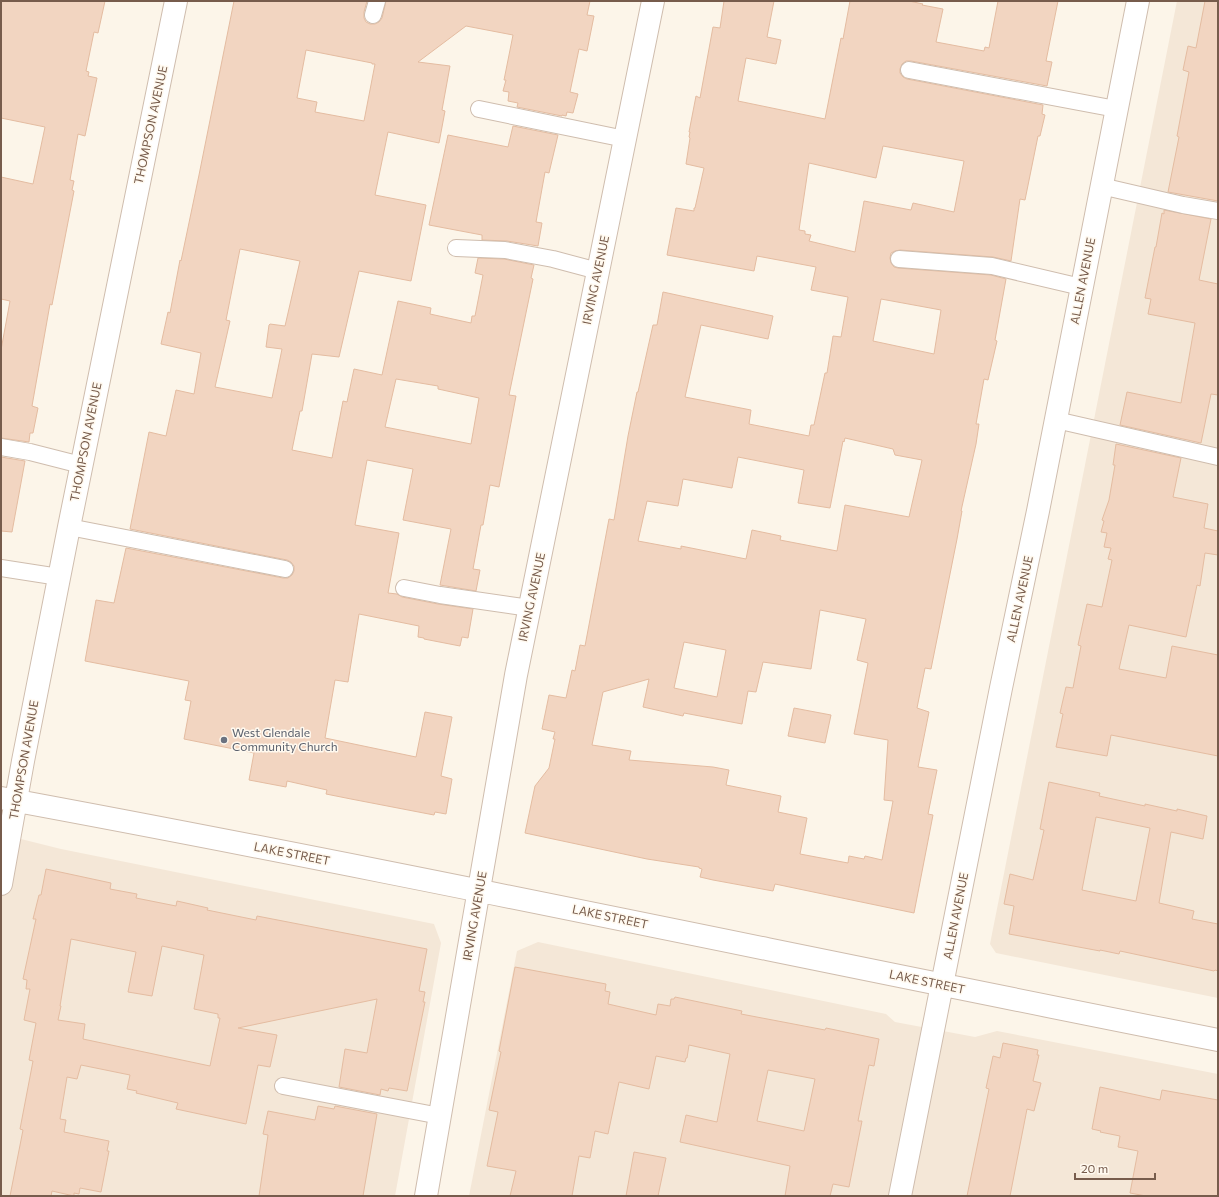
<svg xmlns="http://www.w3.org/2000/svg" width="1219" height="1197" font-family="Commissioner,sans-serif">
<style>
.residential{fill:#f4e7d7}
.building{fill:#f2d5c1;stroke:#e4bca1;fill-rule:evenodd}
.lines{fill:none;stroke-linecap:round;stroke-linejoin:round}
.lane-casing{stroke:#cfbdae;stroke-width:18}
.street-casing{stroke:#cfbdae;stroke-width:24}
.lane{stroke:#fff;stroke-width:16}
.street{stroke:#fff;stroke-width:22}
.worship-dot{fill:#6b7280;stroke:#fff9ef;stroke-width:1.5}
.labels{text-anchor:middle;stroke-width:3;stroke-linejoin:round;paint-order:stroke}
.street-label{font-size:12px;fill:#775c4c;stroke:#fff9ef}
.worship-label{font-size:12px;fill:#5b616d;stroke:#fff9ef;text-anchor:start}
</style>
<rect width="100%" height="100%" fill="#fcf5e9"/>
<path class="residential" d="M1177 1H1218V998L996 953 990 944Z
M1 834 61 849 434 924 441 943 395 1196H1Z
M538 942 886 1014 895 1022 975 1037 997 1031 1218 1074V1196H469L517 951Z"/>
<path class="building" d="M1 1H105L98 33 94 32 86 71 89 72 88 76 97 78 85 136 78 134 70 180 74 181 72 190 74 191 52 305 50 304 32 406 38 408 33 433H30L29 442 1 438V350L10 301 1 299V177L33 184 45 127 1 118Z
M234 1H367L364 12V18L366 22 370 24H375L379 22 382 18 386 1H590L587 15 594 16 587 51 579 49 570 92 578 94 573 113 567 112 566 116 562 115V116L517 107 518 103 508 101 509 92 503 91 506 80H504L513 35 466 26 418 62 450 66 442 110 445 111 439 143 388 132 375 195 426 205 411 281 359 271 339 357 312 354 302 411H300L292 450 332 458 343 401 347 402 354 369 382 375 398 301 431 308 430 314 471 323 472 316H475L483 275 475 273 478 258 504 259 534 265 531 278 533 279 509 395 516 396 499 487 490 485 483 525H481L473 569 480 570 476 591 440 585 451 529 403 520 413 469 367 460 355 525 399 533 388 593 397 594 402 597 438 604 473 609 468 638 462 637 460 646 424 639V638L418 637 419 626 359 614 348 682 335 680 325 738 416 757 425 712 452 717 441 776 452 779 446 814 435 812 434 815 351 799 326 794 327 790 287 781 286 787 249 780 254 753 184 739 191 701 185 700 189 681 85 661 96 600 114 603 126 548 283 578H288L292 575 294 571V566L291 562 287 560 130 529 149 432 166 436 176 390 194 394 201 353 161 344 168 312 170 313 180 260 181 261 199 175ZM306 50 372 63V64H375L364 121 315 112 317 102 297 98ZM240 249 300 261 285 326 270 324 269 325 266 347 282 349 272 398 215 387 230 321 226 320ZM396 379 438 386V389L479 398 471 444 385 427Z
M724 1H774L767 37 781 40 776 64 746 58 738 101 825 119 841 38 843 39 850 1H909L923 4 922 5 943 9 936 42 984 51 985 47 989 48 998 1H1058L1046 61 1052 62 1047 86 911 61H906L902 64 900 69V73L903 77 907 79 1043 105 1042 114 1045 115 1040 136H1038L1025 200 1020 199 1011 261 993 257 900 250 895 251 891 253 890 258 891 263 894 267 898 268 991 275 1006 279 995 340 997 341 988 380 984 379 976 424H979L976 444 961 511H962L957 539 931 669 925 668 917 708 929 712 918 767 937 770 928 814 933 815 914 913 775 884 773 891 713 880 700 877 702 869 699 868V867L647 859 525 833 535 786 549 768 555 739H553L555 732 542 729 549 695 566 698 572 670 575 671 580 645 585 646 609 519 614 520 628 436 637 392H638L653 325H657L663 292 773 316 768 339 701 325 685 397 751 410 749 424 809 436 811 425H814L825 373H827L833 336 841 337 848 297 811 290 816 267 757 256 754 271 667 255 676 208 694 211V208H695L704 168 686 164 690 138 689 137 690 132H689L696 96 700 98 713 27 720 28ZM883 146 964 161 954 212 913 203 911 210 864 201 855 252 809 241 811 235 805 234V231L799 230 809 163 876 178ZM881 299 941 310 934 354 873 341ZM845 438 893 449 895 455 922 460 909 517 845 505 837 551 780 540 781 536 752 530 746 559 681 546V549L638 541 647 501 678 506 683 479 732 488 738 457 804 470 798 503 830 508 843 441 844 442ZM820 610 866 619 857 660 868 663 854 734 888 740 884 800 893 801 882 860 865 856 864 859 849 856 848 863 800 854 807 818 778 812 781 796 726 785 729 770 713 767 629 760 631 751 592 745 603 692 649 679 643 707 683 716 684 713 742 724 748 691 756 692 763 662 811 669ZM684 642 726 650 717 697 674 688Z
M1205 1H1218V201L1168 192 1179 137 1177 136 1189 72 1183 70 1188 46 1196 48Z
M513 126 558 135 549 173 545 172 536 222 542 223 538 246 507 241 482 240V235L429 225 448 135 508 147Z
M1164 210 1211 219 1199 280 1218 284V395L1211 394 1201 443 1120 425 1127 392 1181 403 1195 323 1148 314 1151 299 1145 298 1155 247H1156L1162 213 1164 214Z
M1116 444 1181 458 1173 497 1208 504 1204 528 1218 531V555L1205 553 1200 586 1197 585 1186 637 1129 625 1119 669 1166 678 1172 646 1218 655V756L1111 735 1107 756 1056 747 1063 714 1060 713 1066 687 1073 688 1081 646 1078 645 1087 604 1102 607 1112 560 1108 559 1111 548 1104 547 1107 533 1101 532 1104 521 1102 520 1109 500 1115 465H1113Z
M1 457 25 461 12 532 1 531Z
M794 708 831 715 825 743 788 736Z
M1049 782 1100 793 1099 796 1145 806V804L1177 811V809L1207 816 1203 839 1171 832 1159 903 1194 911 1192 919 1218 924V971L1215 970 1214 971 1120 951 1119 954 1100 950V951L1009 934 1014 906 1004 904 1010 874 1033 880 1044 830 1040 829ZM1096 817 1150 828 1136 901 1082 890Z
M46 869 111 883 110 889 137 894 136 898 176 906 177 901 208 908 207 910 256 920 257 916 427 949 419 991 425 992 423 1002H425L407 1091 389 1088 388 1091 381 1089 380 1095 339 1087 345 1049 367 1053 377 999 238 1028 277 1035 270 1067 258 1065 246 1124 176 1109 178 1103 136 1093 137 1091 127 1089 130 1075 81 1065 77 1079 67 1077 60 1119 66 1120 64 1132 109 1141 107 1151H109L101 1192 80 1188 79 1194 74 1193V1196L52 1191 51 1196H10L23 1130 20 1129 33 1061 29 1060 36 1023 24 1020 30 989H26L27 980 23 979 36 919H33L39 895H41ZM71 939 136 952 128 992 152 996 162 946 204 955 194 1009 218 1014V1018H220L210 1066 83 1039 85 1024 58 1020 61 1006H60Z
M515 967 606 984 605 991 610 992 608 1004 656 1015 658 1004 670 1006 671 999H674L675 997 742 1011 741 1014 825 1030 826 1028 879 1039 874 1066 869 1065 858 1121H862L849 1187 833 1184 830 1196H785L790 1166 680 1142 686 1115 717 1122 730 1054 689 1045 687 1058H686L685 1062 656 1056 649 1089 619 1082 608 1134 595 1131 590 1158 579 1156 572 1196H510L516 1171 487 1166 498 1112 489 1110 501 1052 499 1051ZM768 1070 815 1079 804 1131 757 1121Z
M1003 1043 1038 1050 1037 1055H1039L1033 1081 1041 1083 1034 1111 1027 1109 1010 1196H967L989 1089 986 1088 993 1056 1000 1058Z
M1100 1087 1160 1100 1162 1090 1218 1100V1196H1146L1130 1193 1138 1151 1118 1147 1120 1136 1100 1132 1101 1131 1092 1129Z
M318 1106 334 1109 335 1106 377 1114 363 1196H259L268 1135 263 1134 268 1111 315 1120Z
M634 1152 666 1158 658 1196H626Z"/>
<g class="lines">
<defs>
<path id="lane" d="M373 15 377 1
M909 70 1116 109
M479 109 625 139
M1101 186 1183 205 1218 211
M456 248 505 250 553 259 598 271
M899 259 992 266 1081 287
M1056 420 1218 457
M1 447 30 452 81 465
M69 527 285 569
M1 568 59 577
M404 588 440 595 530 608
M283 1086 440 1116"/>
<path id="street" d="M1 798C408 873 812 960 1218 1040
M1 884 23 761 69 527 176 1
M426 1196 516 675 653 1
M900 1196 1001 688 1038 511 1138 1"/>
</defs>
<use href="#lane" class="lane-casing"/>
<use href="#street" class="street-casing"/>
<use href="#lane" class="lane"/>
<use href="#street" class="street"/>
</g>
<circle class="worship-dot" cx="224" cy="740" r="4"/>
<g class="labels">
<g class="street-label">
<text transform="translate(151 125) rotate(-78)" y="4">THOMPSON AVENUE</text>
<text transform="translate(596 280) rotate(-78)" y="4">IRVING AVENUE</text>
<text transform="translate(1083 281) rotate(-79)" y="4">ALLEN AVENUE</text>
<text transform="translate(86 442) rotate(-79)" y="4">THOMPSON AVENUE</text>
<text transform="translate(532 597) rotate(-78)" y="4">IRVING AVENUE</text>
<text transform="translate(1020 599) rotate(-78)" y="4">ALLEN AVENUE</text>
<text transform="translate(24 760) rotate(-80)" y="4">THOMPSON AVENUE</text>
<text transform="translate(292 854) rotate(11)" y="4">LAKE STREET</text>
<text transform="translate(475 916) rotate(-80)" y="4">IRVING AVENUE</text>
<text transform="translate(956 916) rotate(-79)" y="4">ALLEN AVENUE</text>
<text transform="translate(610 917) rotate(12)" y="4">LAKE STREET</text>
<text transform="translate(927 982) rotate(12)" y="4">LAKE STREET</text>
</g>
<g class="worship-label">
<text x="232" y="737">West Glendale<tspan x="232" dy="14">Community Church</tspan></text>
</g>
</g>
<rect width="1219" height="1197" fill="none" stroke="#775c4c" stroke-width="4"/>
<path d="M1075 1173v6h80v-6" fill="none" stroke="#775c4c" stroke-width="2"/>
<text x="1081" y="1173" font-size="12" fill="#775c4c" stroke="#fff9ef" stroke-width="3" paint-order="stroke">20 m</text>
</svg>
